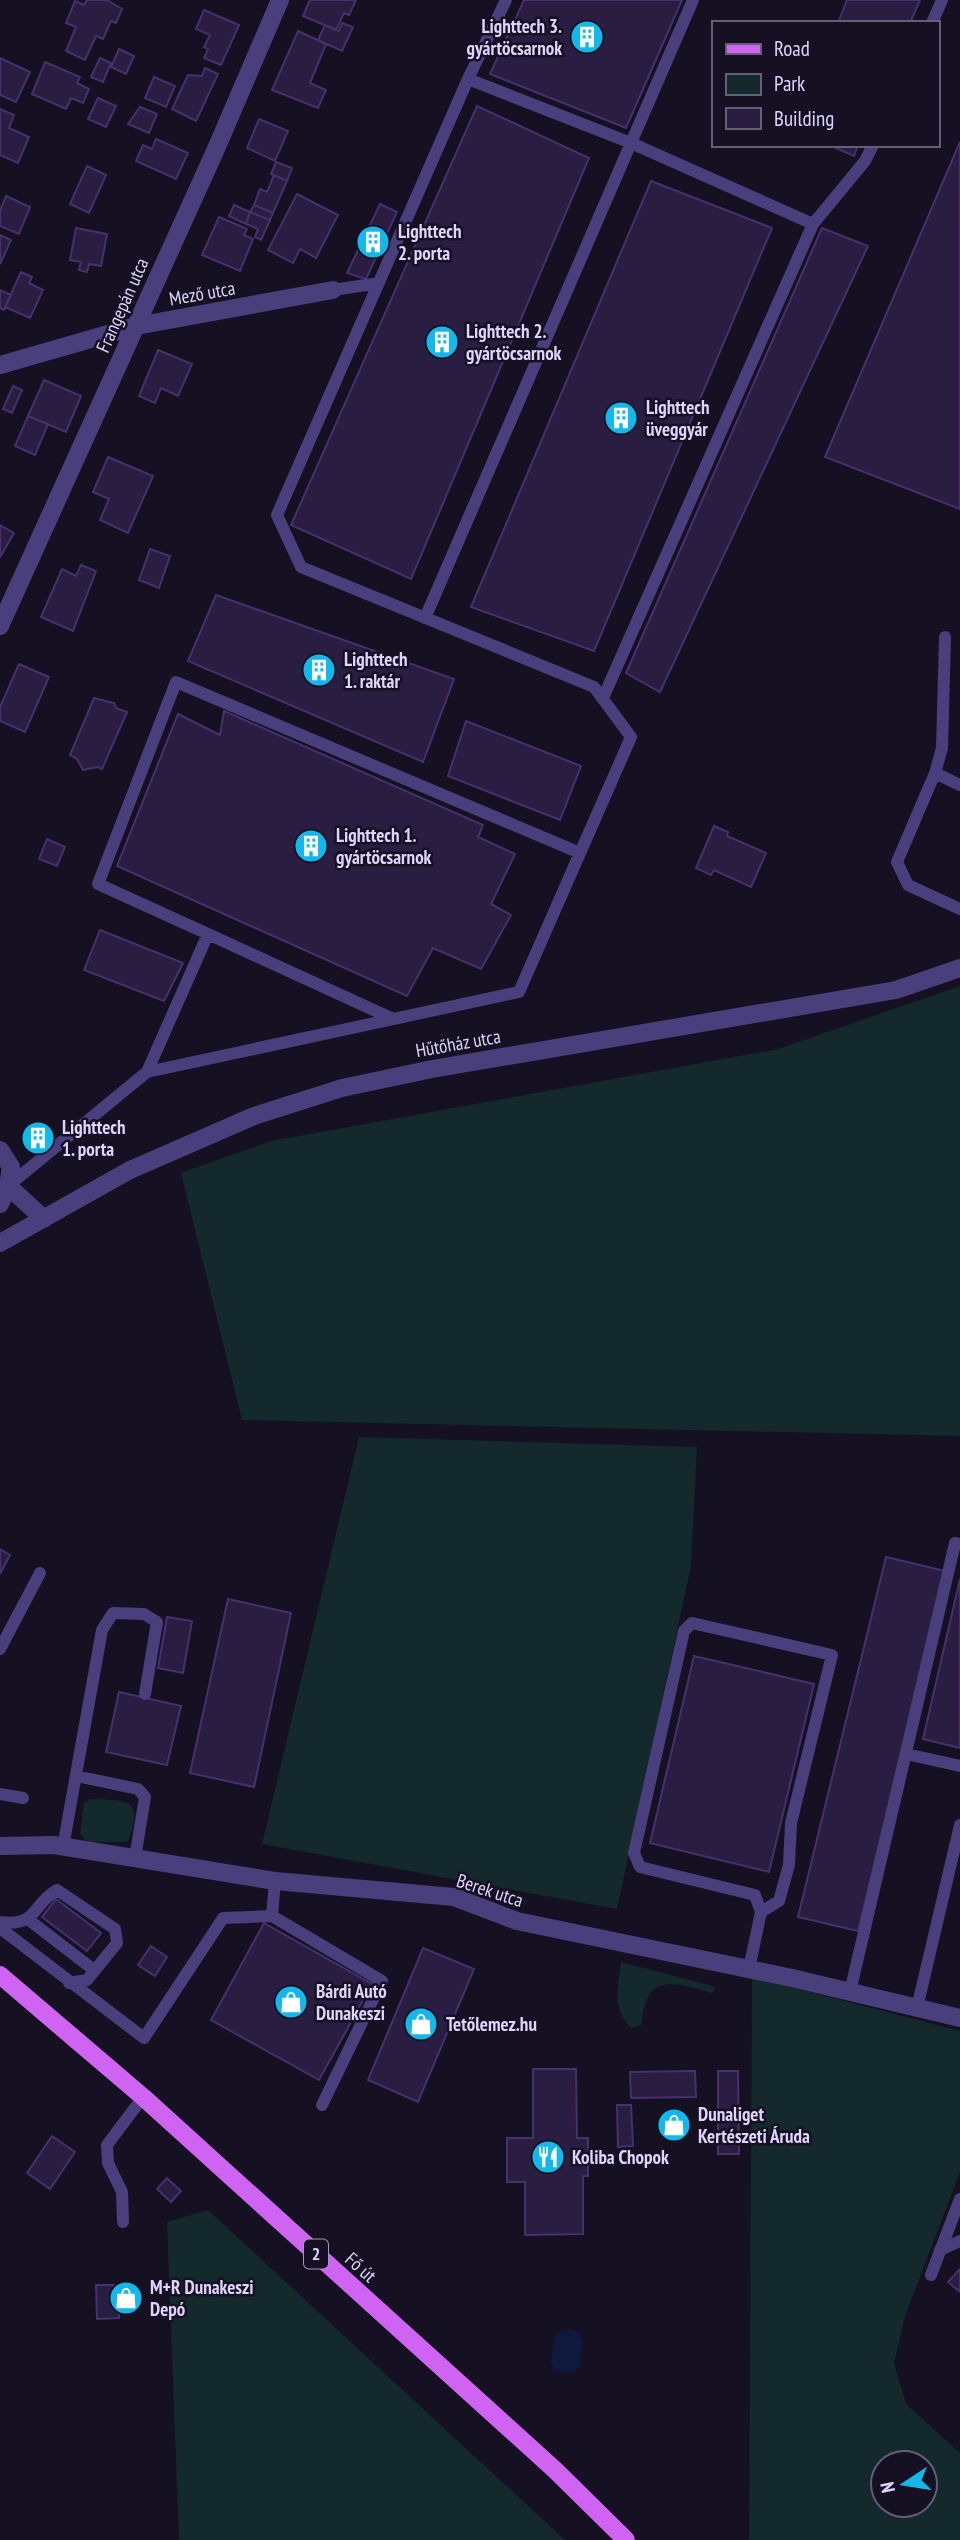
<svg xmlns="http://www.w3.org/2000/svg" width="960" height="2540" font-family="'PT Sans Narrow',sans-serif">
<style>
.green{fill:#13292b;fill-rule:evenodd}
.water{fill:#0e193d}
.building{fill:#291d41;stroke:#45316c;stroke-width:2}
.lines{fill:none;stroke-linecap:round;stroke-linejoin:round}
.lane{stroke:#493f7d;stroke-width:12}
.street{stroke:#493f7d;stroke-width:18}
.primary{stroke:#d064f2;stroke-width:18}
.labels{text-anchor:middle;stroke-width:5;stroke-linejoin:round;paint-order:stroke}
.shield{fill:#151022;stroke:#a299bb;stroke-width:2}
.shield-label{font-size:18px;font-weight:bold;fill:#ded4fc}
.poi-label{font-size:19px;font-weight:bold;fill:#ded4fc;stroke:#151022;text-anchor:start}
.street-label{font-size:19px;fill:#ded4fc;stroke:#151022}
</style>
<rect width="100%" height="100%" fill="#151022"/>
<path class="green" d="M960 986V1436L242 1420 181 1173 271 1141 778 1049Z
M359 1437 697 1447 691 1566 617 1909 262 1844Z
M91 1799C131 1800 143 1800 128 1842H87L80 1834 84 1803Z
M621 1962 713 1986 715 1990 711 1993C671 1980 644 1975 642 2025L631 2028C611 2008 618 1988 621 1962Z
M752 1977 960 2031V2172L905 2316 894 2363 906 2404 960 2453V2540H749ZM883 2463H925V2505H883Z
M208 2210 565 2540H179L167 2222Z"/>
<path class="water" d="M568 2329 579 2331 583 2342 579 2368 571 2373 554 2370 551 2363 555 2333Z"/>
<path class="building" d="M87 0H107L122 9 116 23 111 21 103 39 96 36 85 60 66 51 76 27 66 23 75 1 84 5Z
M310 0H356L349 15 344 13 336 30 303 16Z
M524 0H682L626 128 490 74Z
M847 0H920L910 23H838Z
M204 10 239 25 221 65 204 58 208 49 204 47 210 35 196 29Z
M342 23 353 27 342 51 318 40 325 25 339 31Z
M298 31 326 44 310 83 326 90 318 108 272 90Z
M119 49 134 56 126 74 111 67Z
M0 58 30 72 16 102 0 95Z
M100 58 111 63 103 82 91 77Z
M45 62 80 77 77 83 89 89 83 103 71 98 66 109 32 94Z
M205 68 218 74 196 121 172 109 188 75 202 76Z
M154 77 175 86 166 107 145 98Z
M98 98 116 106 106 127 88 119Z
M477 106 589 158 411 579 291 525Z
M140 107 157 114 149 133 128 124Z
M0 109 14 115 9 128 29 137 18 163 0 155Z
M259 119 288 131 275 161 247 148Z
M156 139 188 153 176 179 136 161 143 145 152 149Z
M960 142V509L825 457Z
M829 145H858L854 156Z
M276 162 292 168 287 181 271 174Z
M87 166 106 175 89 213 70 204Z
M274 175 287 181 273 213 254 205 260 189 267 192Z
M651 181 772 228 594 651 471 607Z
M297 194 338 215 316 258 300 249 293 263 268 250Z
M6 196 30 207 19 234 0 226V211Z
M380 204 397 212 366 279 347 273Z
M234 205 250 212 246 224 229 216Z
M254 205 273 213 270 220 250 212Z
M250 212 270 220 261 240 255 237 258 229 246 224Z
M219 217 247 229 244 235 253 239 240 271 202 255Z
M76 228 107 234 101 266 89 264 87 272 79 270 81 262 70 260Z
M822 228 868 246 660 692 626 673Z
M0 235 11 240 0 264Z
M21 272 32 277 29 283 43 290 30 318 5 307Z
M0 290 11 295 4 310 0 308Z
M158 350 192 364 178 396 161 388 155 403 139 396Z
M44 380 81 396 66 432 28 416Z
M13 386 22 390 12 413 3 409Z
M28 416 48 424 35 455 15 446Z
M108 457 153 476 128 533 100 520 109 499 93 492Z
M0 525 14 533 0 557Z
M150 549 170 556 159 588 139 580Z
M81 565 96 571 73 631 41 617 62 569 76 576Z
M216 595 454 679 423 762 188 661Z
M19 664 49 677 25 732 0 721V707Z
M94 698 114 703 116 708 127 712 102 769 97 767 83 770 77 759 70 755Z
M224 711 483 825 478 837 515 854 491 904 511 915 481 969 433 948 407 996 117 866 178 714 220 735Z
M466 721 581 766 560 820 448 776Z
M714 826 728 832 727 836 766 853 751 887 714 870 711 875 696 868Z
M47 839 65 847 57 866 39 859Z
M100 930 183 963 164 1001 84 970Z
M42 1123 54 1136 35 1153 23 1140Z
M0 1549 10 1555 0 1574Z
M886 1557 945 1571 858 1931 798 1917Z
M960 1579V1748L923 1739Z
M228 1599 291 1613 254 1787 190 1773Z
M167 1617 192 1621 183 1673 158 1668Z
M694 1656 814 1684 769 1872 650 1843Z
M119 1692 181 1706 167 1765 106 1752Z
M56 1899 101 1933 87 1951 42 1917Z
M264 1923 372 1984 319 2080 211 2020Z
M151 1946 167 1957 155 1976 138 1965Z
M423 1948 474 1969 418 2102 368 2080Z
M533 2069H576L577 2138H588V2176H583V2234L525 2235V2182H507V2138H533Z
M695 2071 696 2097 631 2098 630 2072Z
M718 2071H738L739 2154H718Z
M617 2105H631L633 2146 618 2147Z
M52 2136 75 2152 50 2189 27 2173Z
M167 2178 181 2191 171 2202 157 2189Z
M960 2269V2292L948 2282Z
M96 2285H118V2291H134V2308H119V2318L97 2319Z"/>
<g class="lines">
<path class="lane" d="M932 23 942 0
M468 79 631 143 813 224 603 698
M813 224 865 161 873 145
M333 290 379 283
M425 618 693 0
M935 773 942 748 945 637
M960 785 935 773 897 862 908 885 960 909
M208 934 98 884 176 682 580 853
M147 1072 208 934 391 1018
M8 1186 147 1072 519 992 631 737 594 687 301 567 277 515 468 79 506 0
M0 1649 40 1573
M906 1754 960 1766
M76 1776 138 1789 145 1797 135 1858
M0 1794 23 1798
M63 1847 102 1630 113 1613 144 1614 157 1622 145 1694
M272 1916 275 1881
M29 1920 94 1970
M0 1922C38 1927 31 1905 57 1890L115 1929 117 1943 87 1980 69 1983
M0 1928 144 2038 223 1918 272 1916 382 1981 322 2105
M749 1969 761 1912 755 1895 640 1867 634 1853 684 1631 692 1623 832 1655 791 1823 789 1865 779 1901 761 1912
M850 1992 955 1543 960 1544
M917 2008 960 1825
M123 2222 122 2192 108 2163 107 2145 143 2097
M940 2250 960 2241
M931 2275 960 2199"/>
<path class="street" d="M0 365 136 326 333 290
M0 626 216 149 280 0
M0 1150 11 1167 8 1186 0 1204
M8 1186 44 1219
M0 1243 130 1170 254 1116 342 1088 432 1069 896 990 960 968
M0 1846 54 1845 275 1881 454 1897 517 1921 792 1978 960 2018"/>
<path class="primary" d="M0 1975 143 2097 555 2470 626 2540"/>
</g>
<defs>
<symbol id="building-disc" viewBox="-11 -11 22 22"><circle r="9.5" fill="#13b7e9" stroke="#151022"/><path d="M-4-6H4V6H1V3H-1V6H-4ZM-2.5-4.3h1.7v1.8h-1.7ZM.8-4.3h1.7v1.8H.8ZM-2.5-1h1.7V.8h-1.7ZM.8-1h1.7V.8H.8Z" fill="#fff"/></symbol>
<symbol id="shop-disc" viewBox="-11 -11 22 22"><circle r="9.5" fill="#13b7e9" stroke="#151022"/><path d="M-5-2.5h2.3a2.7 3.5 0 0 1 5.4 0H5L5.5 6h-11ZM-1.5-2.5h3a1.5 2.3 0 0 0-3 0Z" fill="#fff"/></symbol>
<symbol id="restaurant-disc" viewBox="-11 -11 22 22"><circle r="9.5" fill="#13b7e9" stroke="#151022"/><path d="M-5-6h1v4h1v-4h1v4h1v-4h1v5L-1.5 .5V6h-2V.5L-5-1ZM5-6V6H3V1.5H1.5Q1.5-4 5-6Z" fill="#fff"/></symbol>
</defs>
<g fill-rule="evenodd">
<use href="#building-disc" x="568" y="18" width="38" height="38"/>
<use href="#building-disc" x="354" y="223" width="38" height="38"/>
<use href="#building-disc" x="423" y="323" width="38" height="38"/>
<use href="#building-disc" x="602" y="399" width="38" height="38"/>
<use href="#building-disc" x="300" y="651" width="38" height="38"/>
<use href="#building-disc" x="292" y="827" width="38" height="38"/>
<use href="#building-disc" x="19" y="1119" width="38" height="38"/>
<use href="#shop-disc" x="272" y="1983" width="38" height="38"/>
<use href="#shop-disc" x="402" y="2005" width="38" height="38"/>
<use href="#shop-disc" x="655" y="2106" width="38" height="38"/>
<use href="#restaurant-disc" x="529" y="2138" width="38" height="38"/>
<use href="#shop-disc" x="107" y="2279" width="38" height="38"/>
</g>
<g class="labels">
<rect class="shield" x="304" y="2239.5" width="24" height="29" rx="5"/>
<g class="shield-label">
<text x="316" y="2260">2</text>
</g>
<g class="poi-label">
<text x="562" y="33" text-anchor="end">Lighttech 3.<tspan x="562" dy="22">gyártöcsarnok</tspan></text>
<text x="398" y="238">Lighttech<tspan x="398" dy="22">2. porta</tspan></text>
<text x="466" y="338">Lighttech 2.<tspan x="466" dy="22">gyártöcsarnok</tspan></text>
<text x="646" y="414">Lighttech<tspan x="646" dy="22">üveggyár</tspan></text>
<text x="344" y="666">Lighttech<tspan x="344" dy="22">1. raktár</tspan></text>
<text x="336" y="842">Lighttech 1.<tspan x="336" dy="22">gyártöcsarnok</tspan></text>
<text x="62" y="1134">Lighttech<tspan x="62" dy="22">1. porta</tspan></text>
<text x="316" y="1998">Bárdi Autó<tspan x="316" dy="22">Dunakeszi</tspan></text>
<text x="446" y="2031">Tetőlemez.hu</text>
<text x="698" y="2121">Dunaliget<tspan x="698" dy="22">Kertészeti Áruda</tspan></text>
<text x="572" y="2164">Koliba Chopok</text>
<text x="150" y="2294">M+R Dunakeszi<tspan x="150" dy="22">Depó</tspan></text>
</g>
<g class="street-label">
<text transform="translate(202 293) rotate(-10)" y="7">Mező utca</text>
<text transform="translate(122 305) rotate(-66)" y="7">Frangepán utca</text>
<text transform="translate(458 1043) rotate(-10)" y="7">Hűtőház utca</text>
<text transform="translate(490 1890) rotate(18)" y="7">Berek utca</text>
<text transform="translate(361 2267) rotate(42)" y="7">Fő út</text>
</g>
</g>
<rect x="712" y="21" width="228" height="126" fill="#151022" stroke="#655e79" stroke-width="2"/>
<rect x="726" y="44" width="35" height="10" fill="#d064f2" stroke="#655e79" stroke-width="2"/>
<text x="774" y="56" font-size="21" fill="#ded4fc">Road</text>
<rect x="726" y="74" width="35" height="21" fill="#13292b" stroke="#655e79" stroke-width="2"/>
<text x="774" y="91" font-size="21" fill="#ded4fc">Park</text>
<rect x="726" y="108" width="35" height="21" fill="#291d41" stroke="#655e79" stroke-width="2"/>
<text x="774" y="126" font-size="21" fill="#ded4fc">Building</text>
<g transform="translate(904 2484) rotate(258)"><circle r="33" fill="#151022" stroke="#655e79" stroke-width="2"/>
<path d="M0-5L12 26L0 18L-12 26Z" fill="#13b7e9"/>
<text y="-10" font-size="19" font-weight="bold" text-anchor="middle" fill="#ded4fc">N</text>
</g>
</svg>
